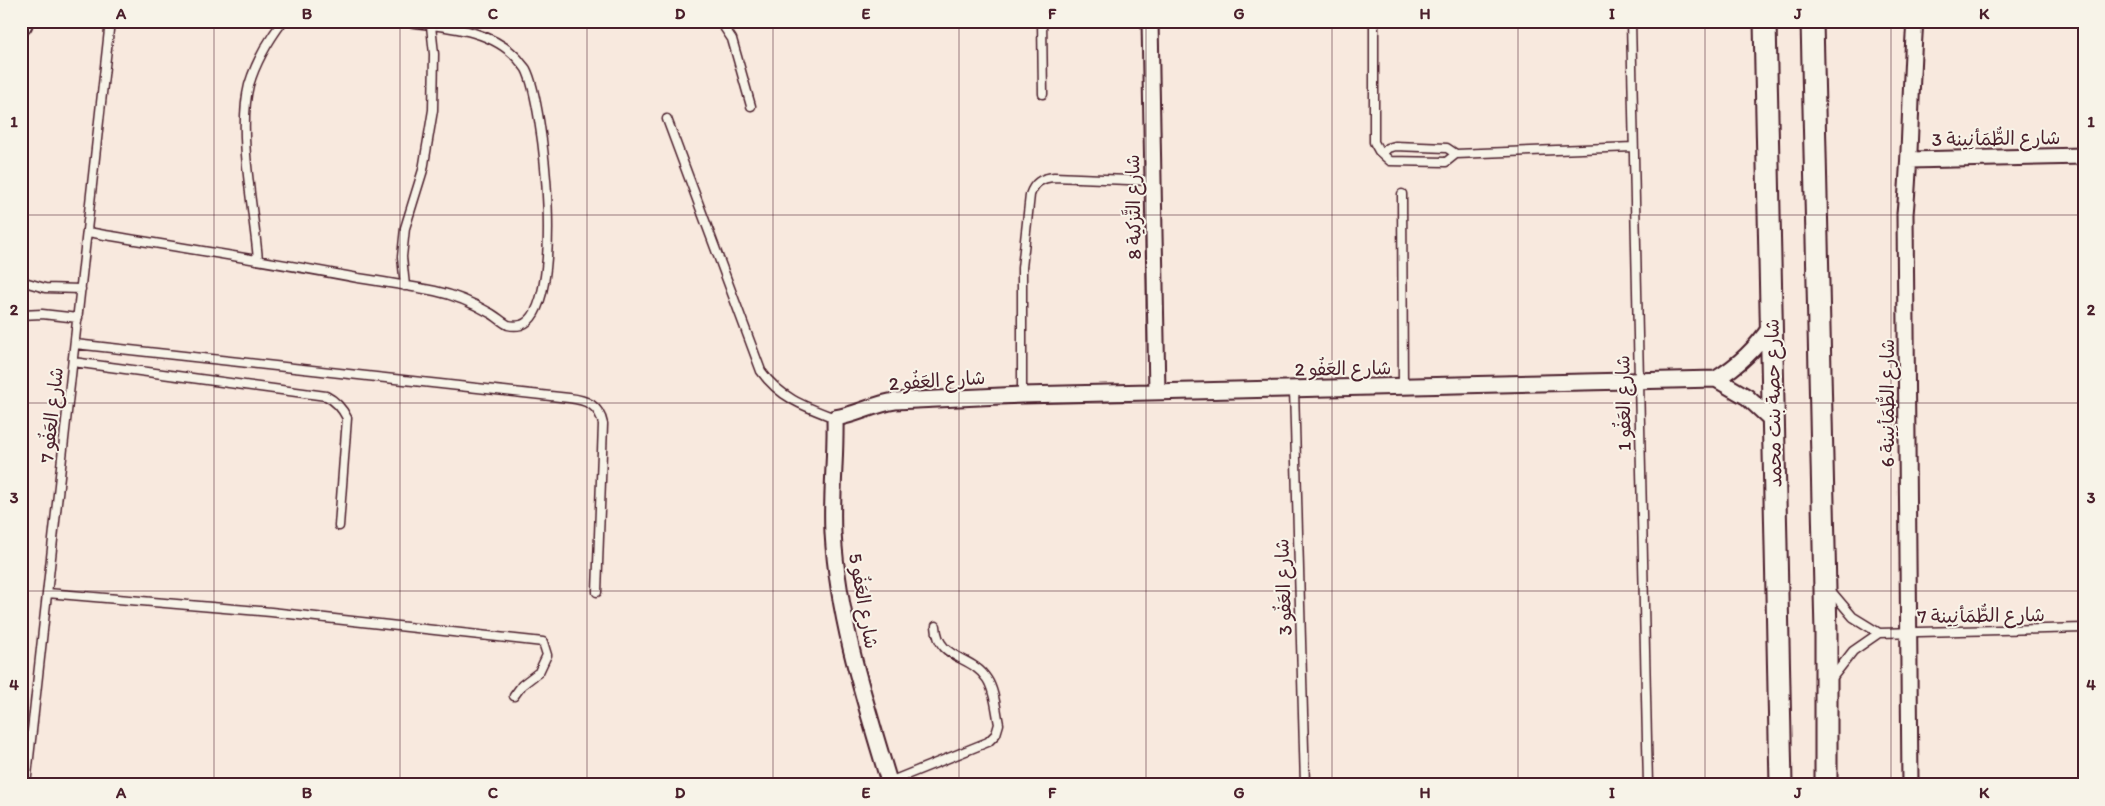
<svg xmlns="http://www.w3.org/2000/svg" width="2105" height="806" font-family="Itim,'Playpen Sans Arabic',sans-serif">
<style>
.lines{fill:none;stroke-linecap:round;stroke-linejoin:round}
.lane-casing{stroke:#4a1f2b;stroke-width:11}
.street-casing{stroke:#4a1f2b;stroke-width:19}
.secondary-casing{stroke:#4a1f2b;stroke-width:25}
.lane{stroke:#f7f3e8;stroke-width:8}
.street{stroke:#f7f3e8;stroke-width:15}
.secondary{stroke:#f7f3e8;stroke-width:21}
.grid{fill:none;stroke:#4a1f2b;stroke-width:1;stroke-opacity:0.55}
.labels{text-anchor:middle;stroke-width:4;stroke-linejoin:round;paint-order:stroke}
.street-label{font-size:19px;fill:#4a1f2b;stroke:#f7f3e8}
.neatline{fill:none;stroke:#4a1f2b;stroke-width:2}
.grid-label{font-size:16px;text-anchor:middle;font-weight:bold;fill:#4a1f2b}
</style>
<rect width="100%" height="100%" fill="#f8e9de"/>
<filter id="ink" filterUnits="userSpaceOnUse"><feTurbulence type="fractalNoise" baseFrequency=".02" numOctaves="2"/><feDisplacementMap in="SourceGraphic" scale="10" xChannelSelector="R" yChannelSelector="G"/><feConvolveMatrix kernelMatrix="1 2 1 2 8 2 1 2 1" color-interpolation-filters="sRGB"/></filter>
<g filter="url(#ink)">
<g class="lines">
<defs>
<path id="lane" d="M720 21 732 39 751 106
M1042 21 1043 94
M1374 21V142L1379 151 1390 161 1446 162 1456 154 1633 147
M1631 21 1648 785
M667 119 761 371C780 398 806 407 835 418
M1383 153 1388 148 1395 146 1447 148 1456 154
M1402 194 1403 387
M87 232C178 247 268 261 358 278 384 282 409 286 435 291 454 295 473 303 490 313 496 316 502 322 508 325 512 326 517 326 521 325 567 312 544 103 526 69 524 66 520 62 518 59 488 26 439 27 398 21
M258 260C254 209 237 133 249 85 256 61 268 41 283 21
M21 281 45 288 81 289
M405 286 402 257 405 228 423 170 433 110 434 54 431 26
M21 315 42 314 78 318
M75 344 569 398C587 400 599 405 603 424L597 592
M73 362 326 396C336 401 342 408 347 418L339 526
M1294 389 1305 785
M1022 395V268L1030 195C1034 183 1041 178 1054 177L1153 181
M1831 591 1853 617 1879 633
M47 593 271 612 543 642 547 655 539 672 522 685 514 696
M1832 678 1853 651 1879 633 2084 628
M889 782 988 742 996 734 999 724C996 710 995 691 987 679 971 654 938 661 936 626
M26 785 110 21"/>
<path id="street" d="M1150 21 1157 392
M1910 160 2084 156
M1716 379C1739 365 1756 349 1771 326
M890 785C865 702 838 619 833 533 831 494 836 456 835 418 856 415 874 404 895 401L1022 395 1716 379 1747 397 1773 421
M1910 785 1905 214C1911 150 1910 86 1915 21"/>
<path id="secondary" d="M1765 21 1781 785
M1812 21 1826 634V785
M21 24 22 21"/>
</defs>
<use href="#lane" class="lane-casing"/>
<use href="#street" class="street-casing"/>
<use href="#secondary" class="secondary-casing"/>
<use href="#lane" class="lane"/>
<use href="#street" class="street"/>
<use href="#secondary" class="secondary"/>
</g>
</g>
<path class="grid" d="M214 21V785M400 21V785M587 21V785M773 21V785M959 21V785M1146 21V785M1332 21V785M1518 21V785M1705 21V785M1891 21V785M21 215H2084M21 403H2084M21 591H2084"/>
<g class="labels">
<g class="street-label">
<text transform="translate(1996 138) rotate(-1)" y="7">شارع الطُّمَأنِينة 3</text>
<text transform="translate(1133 207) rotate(-91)" y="7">شارع التَّزكية 8</text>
<text transform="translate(1343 368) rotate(-1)" y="7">شارع العَفُو 2</text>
<text transform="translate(937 380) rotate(-4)" y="7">شارع العَفُو 2</text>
<text transform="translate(1623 403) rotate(-91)" y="7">شارع العَفُو 1</text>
<text transform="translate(1773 403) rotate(-91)" y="7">شارع حصة بنت محمد</text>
<text transform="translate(1887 403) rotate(-90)" y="7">شارع الطُّمَأنِينة 6</text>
<text transform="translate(51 415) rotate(-84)" y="7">شارع العَفُو 7</text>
<text transform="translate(1283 587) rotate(-92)" y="7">شارع العَفُو 3</text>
<text transform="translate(864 601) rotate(80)" y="7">شارع العَفُو 5</text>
<text transform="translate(1981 615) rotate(-1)" y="7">شارع الطُّمَأنِينة 7</text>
</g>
</g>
<rect width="2105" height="806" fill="none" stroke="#f7f3e8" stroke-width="55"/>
<rect x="28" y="28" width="2050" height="750" class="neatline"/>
<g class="grid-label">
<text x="121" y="19">A</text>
<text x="307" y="19">B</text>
<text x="493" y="19">C</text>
<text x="680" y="19">D</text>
<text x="866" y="19">E</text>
<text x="1052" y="19">F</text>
<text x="1239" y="19">G</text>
<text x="1425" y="19">H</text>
<text x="1612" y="19">I</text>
<text x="1798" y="19">J</text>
<text x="1984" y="19">K</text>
<text x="14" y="127">1</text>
<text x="2091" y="127">1</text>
<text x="14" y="315">2</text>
<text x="2091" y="315">2</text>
<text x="14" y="503">3</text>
<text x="2091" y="503">3</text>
<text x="14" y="690">4</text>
<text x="2091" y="690">4</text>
<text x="121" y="798">A</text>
<text x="307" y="798">B</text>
<text x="493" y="798">C</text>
<text x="680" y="798">D</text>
<text x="866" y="798">E</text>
<text x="1052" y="798">F</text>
<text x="1239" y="798">G</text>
<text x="1425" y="798">H</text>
<text x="1612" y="798">I</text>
<text x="1798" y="798">J</text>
<text x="1984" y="798">K</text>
</g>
</svg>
